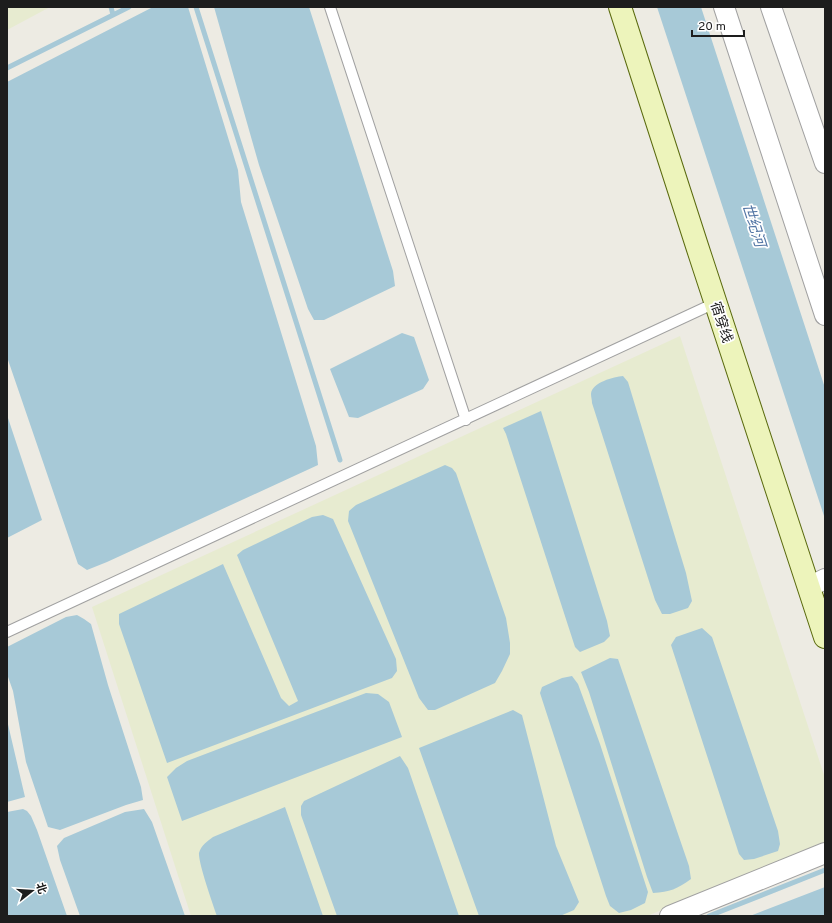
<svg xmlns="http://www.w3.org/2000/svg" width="832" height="923" font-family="Overpass,'Noto Sans SC',sans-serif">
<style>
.farmland{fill:#e7ebd0}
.water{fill:#a7c9d7}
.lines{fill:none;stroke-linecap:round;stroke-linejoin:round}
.stream{stroke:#a7c9d7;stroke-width:5}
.lane-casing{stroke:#a1a1a1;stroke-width:12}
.street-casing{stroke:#a1a1a1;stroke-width:22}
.secondary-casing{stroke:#5a6a0e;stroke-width:24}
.lane{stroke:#fff;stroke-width:10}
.street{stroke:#fff;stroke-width:20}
.secondary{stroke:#edf4bb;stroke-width:22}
.labels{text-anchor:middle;stroke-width:3.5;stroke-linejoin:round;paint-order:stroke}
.street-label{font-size:14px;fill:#1d1d1d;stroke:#fff}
.water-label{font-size:15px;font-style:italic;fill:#5275a4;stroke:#fff}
</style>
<rect width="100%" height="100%" fill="#edebe3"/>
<path class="farmland" d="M7 7H50L7 30Z
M680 336 825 778V843L647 916H191L92 607Z"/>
<path class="water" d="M153 7H188L238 170 241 202 316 446 318 465 107 562 87 570 78 564 7 357V82Z
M214 7H309L393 271 395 286 324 320H314L308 309 259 165Z
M657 7H701L825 388V519Z
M402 333 414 337 429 380 423 389 358 418 349 417 330 369Z
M623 376 628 382 686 573 692 601 688 608 670 614H662L655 600 592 403C592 400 591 397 591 394 592 382 614 377 623 376Z
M541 411 607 621 610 636 604 642 580 652 575 647 506 434 503 428Z
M7 415 42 520 7 538Z
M445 465 452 468 456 473 506 618 510 643V654L502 671 495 683 435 710H428L419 698 348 521 349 511 356 505Z
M323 515 333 519 396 659 397 671 392 678 167 763 119 624V614L223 564 281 698 289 706 298 701 237 555 243 550 312 517Z
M77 615 84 619 91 624 108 685 141 787 143 800 126 805 60 830 48 827 26 762 13 691 7 674V647L66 617Z
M702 628 712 637 778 831 780 844 778 851 754 859 744 860 739 854 671 645 676 637Z
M610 658 618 659 689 866 691 879C677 889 670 892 653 893L647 877 589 692 581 672Z
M572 676 578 684 600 744 648 892 645 903 631 910 619 913 610 906 606 896 540 693 542 687 562 678Z
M366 693 378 694 389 702 402 737 182 821 167 777 176 768 187 761Z
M513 710 522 715 556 846 579 902 574 910 560 916H479L419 748Z
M7 720 25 797 7 802Z
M400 756 408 768 459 916H337L301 815V806L304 801Z
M285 807 323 916H217C213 905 198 862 199 853 201 845 208 841 213 837Z
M23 809 27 811 31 816 37 830 67 916H7V812Z
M144 809 152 822 185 916H80L60 860 57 846 64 838 125 812Z
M825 887V916H750Z"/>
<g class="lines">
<path class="stream" d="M111 7 113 15
M196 7 340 460
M7 68 129 7
M709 916 825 870"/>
<defs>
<path id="lane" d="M330 7 466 420
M7 632 715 303"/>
<path id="street" d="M724 7 825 315
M771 7 825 163
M809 587 825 579
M670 916 825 853"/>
<path id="secondary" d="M620 7 697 246 825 637"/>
</defs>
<use href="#lane" class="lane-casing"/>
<use href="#street" class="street-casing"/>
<use href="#secondary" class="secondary-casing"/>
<use href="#lane" class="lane"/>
<use href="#street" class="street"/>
<use href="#secondary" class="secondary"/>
</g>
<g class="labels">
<g class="street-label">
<text transform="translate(722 322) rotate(72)" y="5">宿穿线</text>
</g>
<g class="water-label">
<text transform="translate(754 225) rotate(72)" y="5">世纪河</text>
</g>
</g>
<rect width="832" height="923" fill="none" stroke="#1d1d1d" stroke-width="16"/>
<g transform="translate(32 891) rotate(73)" stroke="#ffffff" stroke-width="3" paint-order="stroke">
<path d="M0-3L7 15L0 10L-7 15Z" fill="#1d1d1d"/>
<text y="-6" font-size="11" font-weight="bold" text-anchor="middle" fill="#1d1d1d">北</text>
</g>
<path d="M692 30v6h52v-6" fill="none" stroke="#1d1d1d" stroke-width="2"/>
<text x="698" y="30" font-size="12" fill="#1d1d1d" stroke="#ffffff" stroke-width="3" paint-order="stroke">20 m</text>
</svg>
